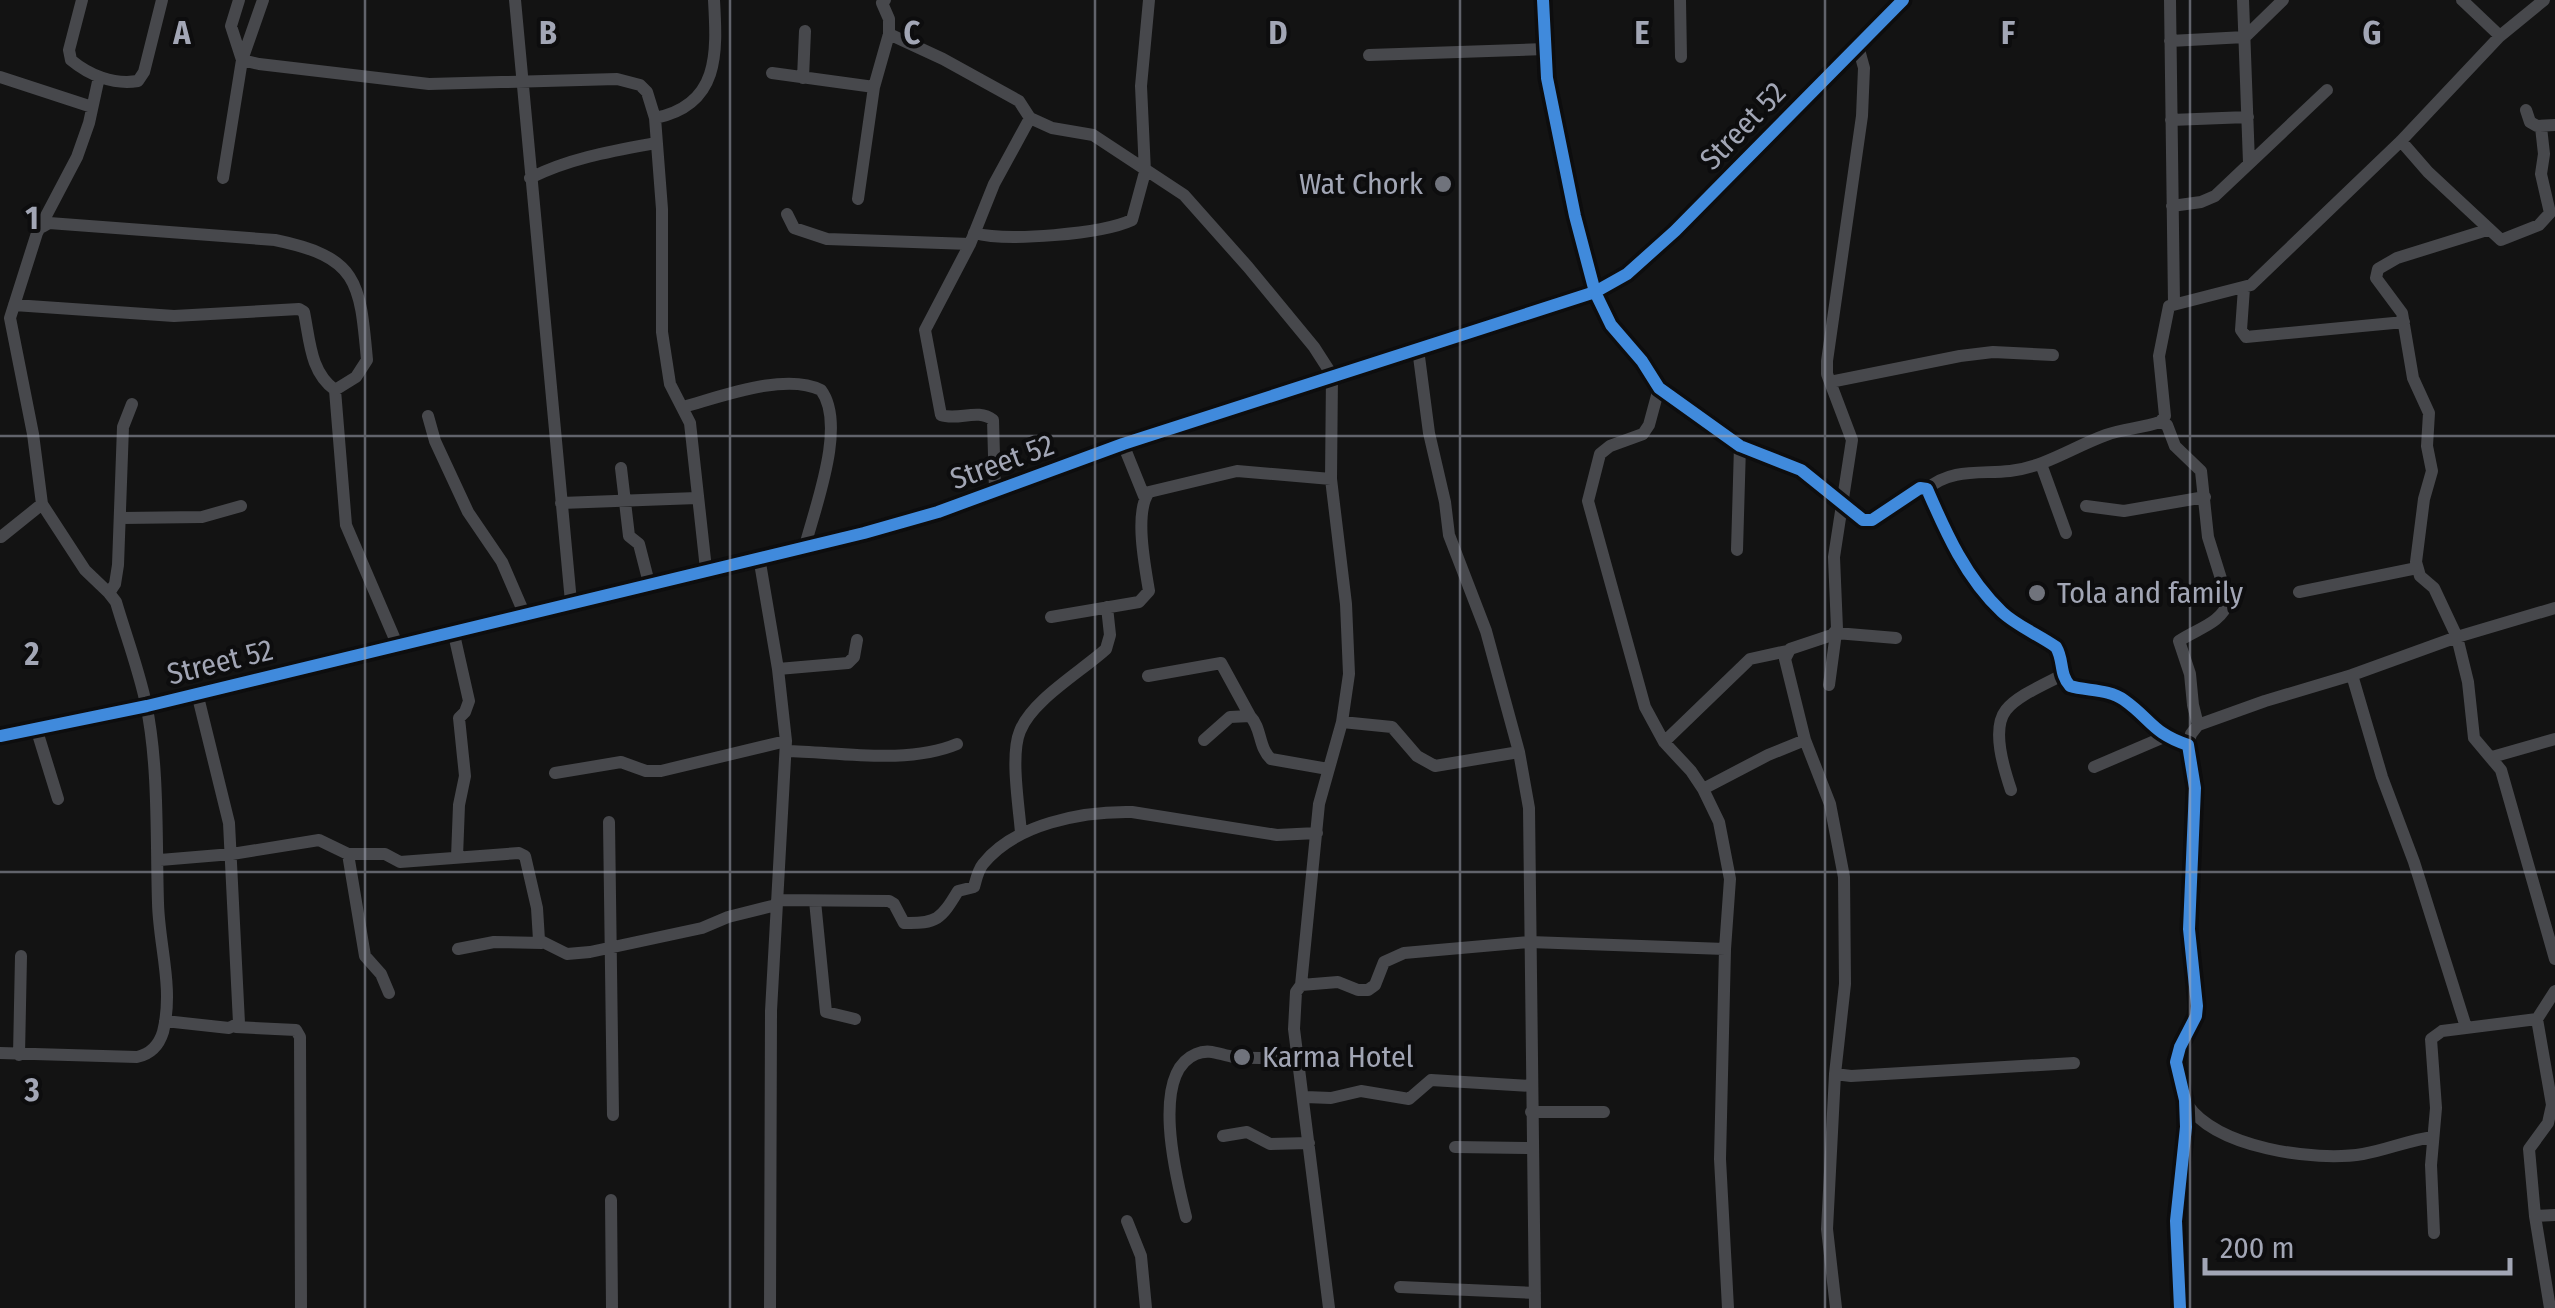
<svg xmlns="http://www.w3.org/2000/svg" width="2555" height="1308" font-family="'Fira Sans Condensed',sans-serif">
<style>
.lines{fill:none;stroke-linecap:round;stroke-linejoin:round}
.minor{stroke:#47484c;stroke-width:12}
.cycleway-casing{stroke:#0d0d0e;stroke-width:19}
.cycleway{stroke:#408adc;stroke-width:12}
.grid{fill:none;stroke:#a2a6b5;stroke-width:2.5;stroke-opacity:0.55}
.poi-dot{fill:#70737c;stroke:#0d0d0e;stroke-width:4}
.labels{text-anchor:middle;stroke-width:8;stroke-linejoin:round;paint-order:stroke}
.street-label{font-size:30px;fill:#a2a6b5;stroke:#0d0d0e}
.poi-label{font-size:30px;fill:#a2a6b5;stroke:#0d0d0e;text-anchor:start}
.grid-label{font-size:32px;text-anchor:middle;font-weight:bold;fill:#a2a6b5;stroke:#0d0d0e;stroke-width:8;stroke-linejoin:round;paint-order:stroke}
</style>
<rect width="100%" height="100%" fill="#131313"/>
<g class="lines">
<path class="minor" d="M82 0 69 50 71 60C89 75 113 85 138 81L144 72 162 0
M239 0 231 26 242 60 259 64 429 84 617 79 640 85 647 92 655 118 662 209V332L670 384 690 423 706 569
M515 0 571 602
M885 0 882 3 889 19V34L943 59 1019 101 1030 118 1052 128 1093 135 1184 195 1248 267 1314 347 1332 375 1331 479 1346 604 1349 674 1342 722 1319 804 1301 985 1296 992 1294 1029 1329 1308
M1543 0 1547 78 1575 216 1595 292 1611 325 1642 361 1659 388 1740 446 1801 470 1863 520H1872L1920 488 1927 489C1946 533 1966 578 2002 612 2017 626 2039 635 2056 647 2064 660 2059 674 2070 686 2087 691 2109 689 2124 700 2151 719 2152 733 2188 745L2195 788 2189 929 2197 1006 2196 1016 2180 1047 2176 1062 2185 1100 2186 1127 2176 1221 2180 1308
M1680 0 1681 57
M2170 0 2174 304
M2243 0 2249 163
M2462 0 2500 36
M2170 41 2245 37 2283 0
M1858 46 1864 68 1862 116 1827 361V374L1852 440 1834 557 1837 629 1832 635 1790 649 1785 659 1805 740 1830 804 1844 877 1845 984 1835 1074 1851 1076 2074 1063
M1369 55 1545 49
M772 73 874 87
M0 77 92 107
M99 77 89 123 77 157 37 233 10 318 33 434 42 504 85 570 109 593
M803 78 805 31
M2526 110 2530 122 2537 126 2555 125
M655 118C720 105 717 53 714 0
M2171 120 2248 117
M2401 141 2428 172 2501 240 2539 225 2550 213 2541 174 2544 154 2541 127
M223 178 242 60 263 0
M530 178C570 158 612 151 656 143
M858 199 874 87 889 34
M2172 206 2201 202 2215 196 2327 90
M787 214 794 228 827 239 970 244
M2487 230 2397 258 2378 269 2376 278 2402 313 2413 378 2429 413 2427 446 2432 471 2424 499 2416 562 2420 576 2434 588 2457 637 2468 682 2474 738 2501 770 2555 959
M974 233C1007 242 1102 234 1132 220L1145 172 1141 86 1149 0
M2244 288 2241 330 2246 337 2404 322
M14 305 174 316 299 309 304 312C310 341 310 372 335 390L356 377 367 360C360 281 358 257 275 240L49 223 42 227
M1418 349 1429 433 1445 502 1449 535 1486 631 1519 752 1529 808 1535 1308
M1830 382 1960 356 1993 352 2053 355
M1659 388 1649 425 1643 434 1610 446 1600 454 1588 501 1645 707 1664 742 1691 771 1703 789 1719 822 1730 879 1725 949 1720 1159 1728 1308
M335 390 346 525 397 644
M683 407C720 397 785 372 821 390 847 425 815 507 805 546
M428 416 435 441 468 512 502 562 524 613
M2160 422 2167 425 2175 446 2201 471 2208 537 2228 601C2223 623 2196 629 2179 641L2190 674 2193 705 2198 725
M1123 444 1144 496
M2041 464 2066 533
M621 468 629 536 639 544 649 583
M1927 489C1951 468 1981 474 2010 471 2045 467 2073 447 2106 435 2123 429 2142 428 2160 422L2165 416 2159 356 2169 306 2251 285 2401 141 2500 36 2544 0
M995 491 993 420C978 408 958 421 941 415L925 330 970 244 994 184 1030 118
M561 503 697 498
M2086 506 2124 511 2205 497
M122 518 202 517 241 506
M1 537 42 504
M1737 550 1740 446
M759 557 778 669 786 741 771 1011 770 1308
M2299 592 2417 568
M1051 617 1139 602 1149 591C1145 566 1134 512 1149 492L1237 471 1331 479
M453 630 469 701 465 712 459 718 465 776 459 805 457 857
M778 669 848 663 854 657 857 640
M1148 676 1221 663 1250 716
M1829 685 1836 633 1896 638
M1342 722 1392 727 1417 756 1435 766 1519 752
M37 731 58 799
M0 736 147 706 864 533 938 512 1123 444 1595 292 1627 274 1675 231 1903 0
M1204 740 1230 717 1250 716C1262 728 1258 747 1271 759L1328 769
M1664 742 1750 659 1787 651
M2188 745 2191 734 2198 725 2265 701 2352 675
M786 751C839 752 907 765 957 744
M2492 757 2555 739
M2094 767 2164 737
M555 773 621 762 646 771H661L786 741
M1703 789 1768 755 1805 740
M2011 790C2004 769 1991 729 2006 710 2018 695 2046 684 2062 675
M609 822 613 1115
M1021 833C1019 806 1010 755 1020 731 1032 700 1082 671 1106 649L1110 635 1107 607
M348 854 365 956 381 974 389 993
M160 860 232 854 319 840 348 854H385L400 862 519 853 525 856 537 908 539 940 567 954 590 952 702 928 728 917 776 905
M777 900 889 901 894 904 904 923C937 924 941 919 958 891L974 887C976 880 978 870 983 864 1015 824 1082 811 1132 812L1277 835 1317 833
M815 901 826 1012 855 1019
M458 949 494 942 542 943
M1301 985 1338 982 1358 990H1368L1375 985 1384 962 1404 953 1530 942 1725 949
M165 1021 229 1028 239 1023 229 823 197 693
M236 1027 296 1030 300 1037 301 1308
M2466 1027 2414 862 2382 777 2352 675 2457 637 2555 608
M0 1053 137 1057C151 1054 159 1045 163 1032 174 988 159 946 158 903 156 841 159 765 146 704 139 670 126 636 116 602L109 593 115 584 118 565 123 427 132 404
M19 1055 21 956
M1835 1074 1827 1229 1836 1308
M1305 1097 1331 1098 1361 1091 1409 1099 1431 1080 1531 1086
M2187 1104C2215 1148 2315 1162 2363 1154 2387 1150 2409 1140 2433 1137
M1531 1112H1604
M1223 1136 1247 1132 1270 1144 1309 1143
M1455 1147 1531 1148
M611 1200 612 1308
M2535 1216 2529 1149 2548 1123 2552 1105 2537 1019 2555 991
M1186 1217C1177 1181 1149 1073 1196 1054 1210 1048 1220 1055 1234 1057 1255 1059 1277 1057 1297 1058
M1127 1221 1141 1256 1146 1308
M2434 1233 2431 1165 2436 1108 2431 1039 2442 1031 2537 1019
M1400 1287 1535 1293
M2550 1308 2535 1216 2555 1215"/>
<defs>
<path id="cycleway" d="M1543 0 1547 78 1575 216 1595 292 1611 325 1642 361 1659 388 1740 446 1801 470 1863 520H1872L1920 488 1927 489C1946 533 1966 578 2002 612 2017 626 2039 635 2056 647 2064 660 2059 674 2070 686 2087 691 2109 689 2124 700 2151 719 2152 733 2188 745L2195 788 2189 929 2197 1006 2196 1016 2180 1047 2176 1062 2185 1100 2186 1127 2176 1221 2180 1308
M0 736 147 706 864 533 938 512 1123 444 1595 292 1627 274 1675 231 1903 0"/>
</defs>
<use href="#cycleway" class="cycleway-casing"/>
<use href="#cycleway" class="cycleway"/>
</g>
<path class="grid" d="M365 0V1308M730 0V1308M1095 0V1308M1460 0V1308M1825 0V1308M2190 0V1308M0 436H2555M0 872H2555"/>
<g class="poi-dot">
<circle cx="1443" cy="184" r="10"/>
<circle cx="2037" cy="593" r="10"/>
<circle cx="1242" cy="1057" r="10"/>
</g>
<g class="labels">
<g class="street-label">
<text transform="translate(1743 126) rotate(-46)" y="10">Street 52</text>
<text transform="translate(1002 462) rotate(-20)" y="10">Street 52</text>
<text transform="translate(220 662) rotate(-14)" y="10">Street 52</text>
</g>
<g class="poi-label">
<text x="1423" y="194" text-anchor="end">Wat Chork</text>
<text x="2057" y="603">Tola and family</text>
<text x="1262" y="1067">Karma Hotel</text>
</g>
</g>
<g class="grid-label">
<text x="182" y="44">A</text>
<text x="548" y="44">B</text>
<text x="912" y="44">C</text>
<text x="1278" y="44">D</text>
<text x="1642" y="44">E</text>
<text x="2008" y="44">F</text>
<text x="2372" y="44">G</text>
<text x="32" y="229">1</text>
<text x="32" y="665">2</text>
<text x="32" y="1101">3</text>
</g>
<path d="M2205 1258v15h305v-15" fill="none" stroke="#a2a6b5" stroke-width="5"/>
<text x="2220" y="1258" font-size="30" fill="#a2a6b5" stroke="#0d0d0e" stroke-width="8" paint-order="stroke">200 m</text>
</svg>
